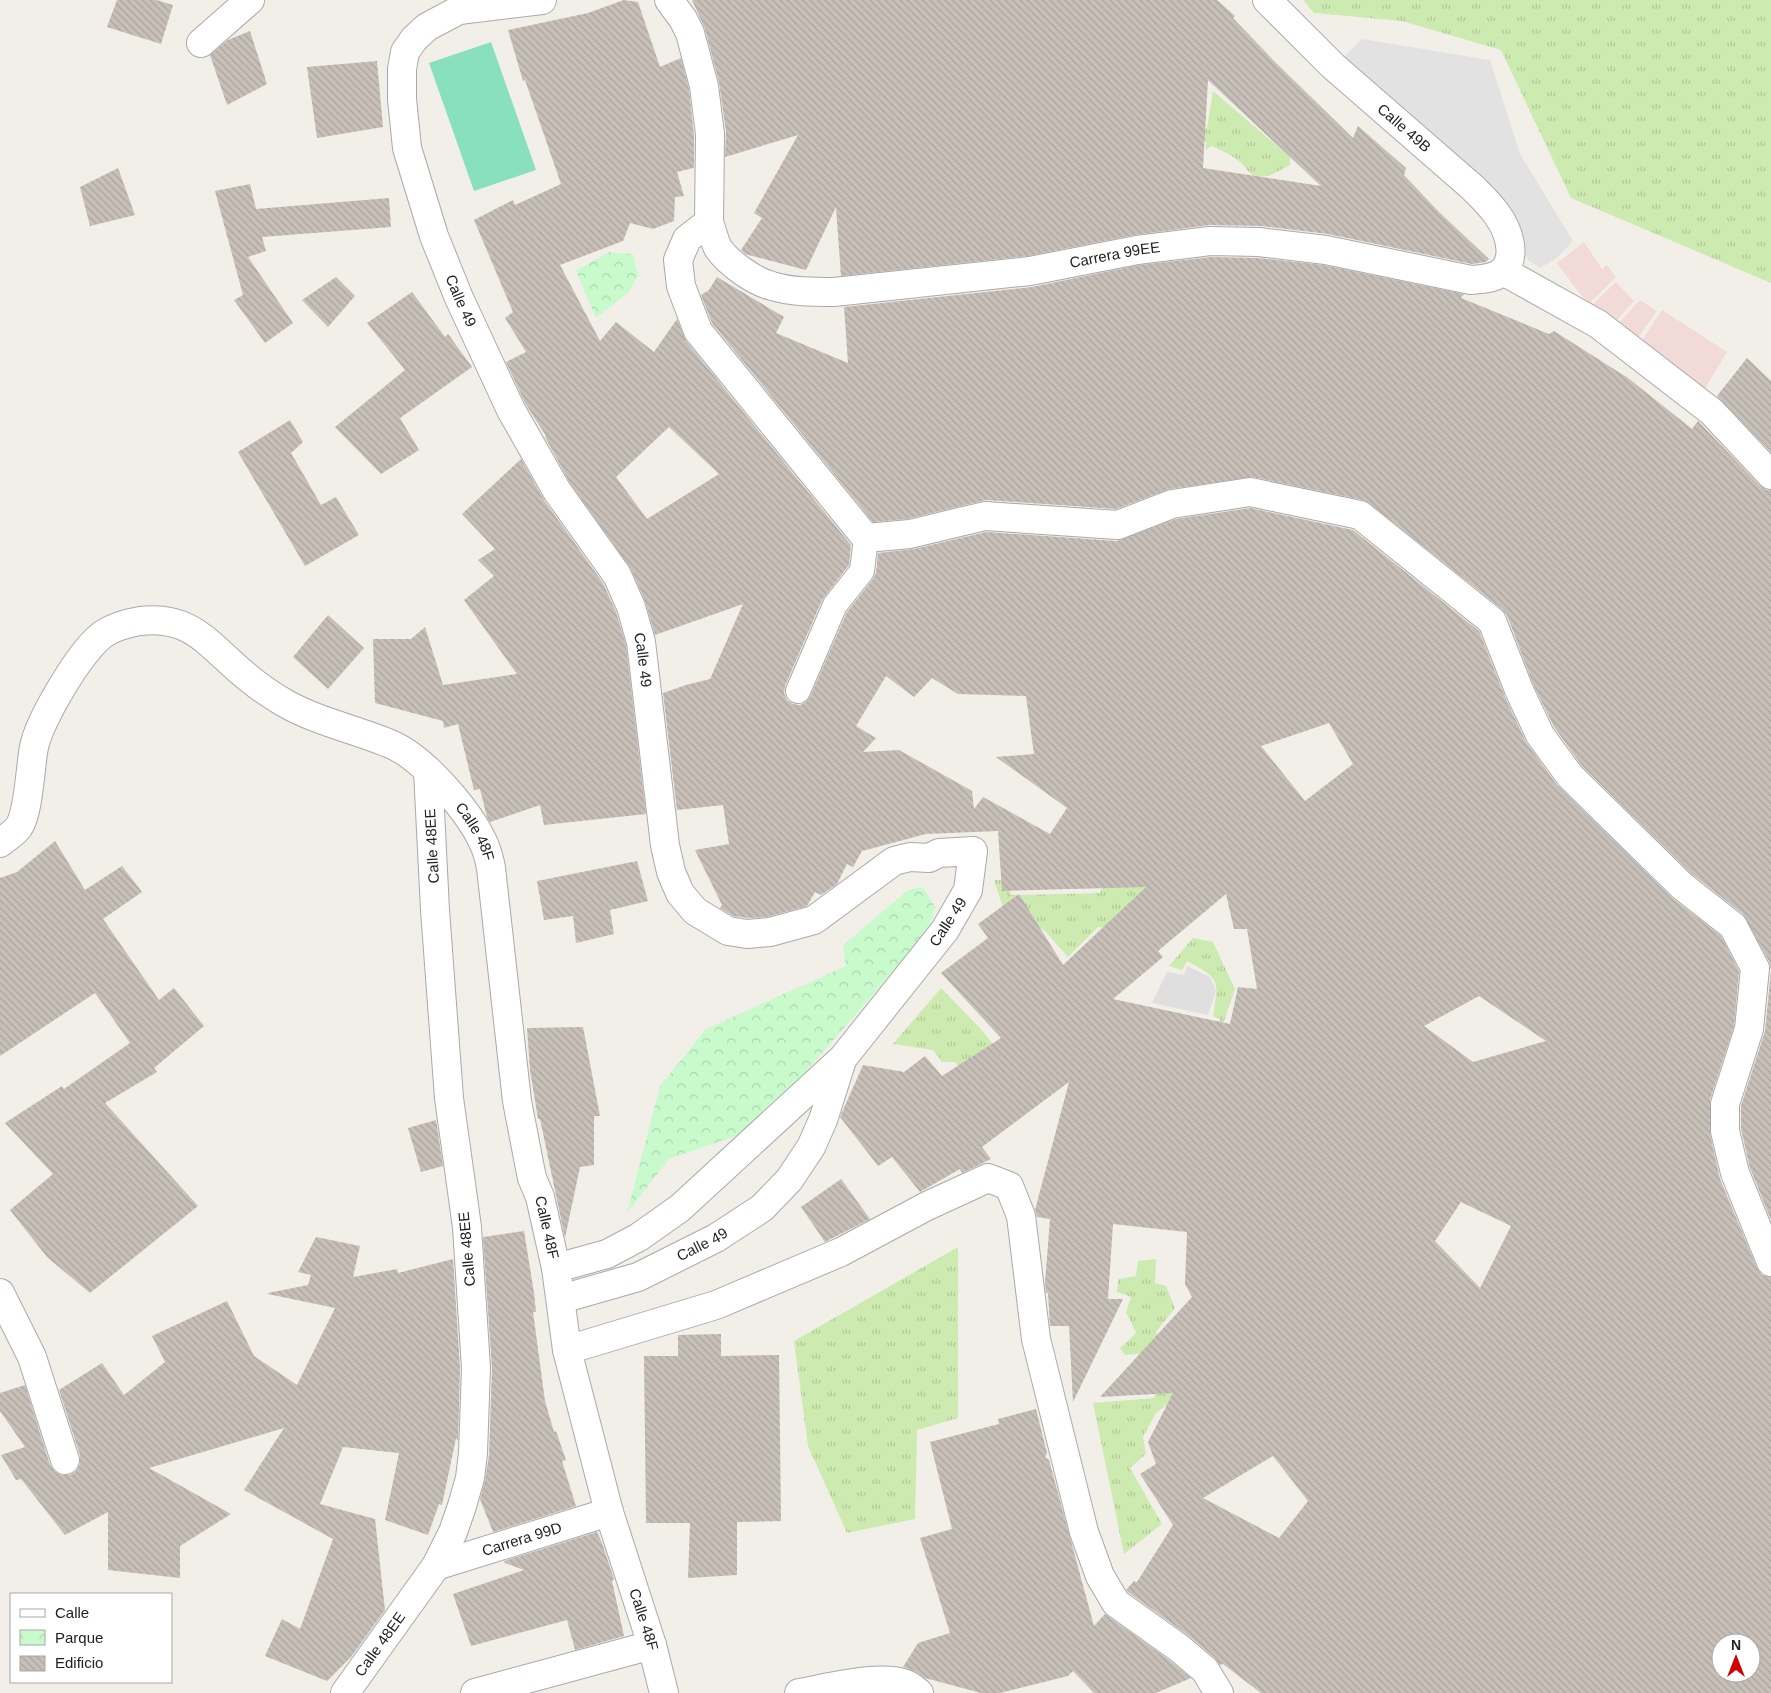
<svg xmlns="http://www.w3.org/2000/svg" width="1771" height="1693" font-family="Arial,sans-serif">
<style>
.residential{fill:#e0dfdf}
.commercial{fill:#f2dad9}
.grass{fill:url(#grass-tufts)}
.park{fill:url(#park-crowns)}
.pitch{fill:#88e0be}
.parking{fill:#e2e2e2}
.building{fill:url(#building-back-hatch);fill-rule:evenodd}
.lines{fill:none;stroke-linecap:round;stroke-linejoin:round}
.pedestrian-casing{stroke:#a9a9a9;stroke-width:26}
.minor-casing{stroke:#a9a9a9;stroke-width:30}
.tertiary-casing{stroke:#a9a9a9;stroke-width:30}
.pedestrian{stroke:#fff;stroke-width:24}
.minor{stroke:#fff;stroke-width:28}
.tertiary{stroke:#fff;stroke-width:28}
.labels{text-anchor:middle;stroke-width:5;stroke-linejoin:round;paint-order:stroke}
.street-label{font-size:15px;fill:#222;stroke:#fff}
</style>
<defs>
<pattern id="grass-tufts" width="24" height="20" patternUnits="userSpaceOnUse" patternTransform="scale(1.25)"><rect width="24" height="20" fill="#cdebb0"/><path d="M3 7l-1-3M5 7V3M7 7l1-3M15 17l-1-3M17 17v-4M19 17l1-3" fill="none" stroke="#b0c997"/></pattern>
<pattern id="park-crowns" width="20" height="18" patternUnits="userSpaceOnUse" patternTransform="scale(1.25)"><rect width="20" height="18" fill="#c8facc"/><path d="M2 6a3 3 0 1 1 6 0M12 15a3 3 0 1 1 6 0" fill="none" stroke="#acd6af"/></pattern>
<pattern id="building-back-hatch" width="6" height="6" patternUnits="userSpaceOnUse" patternTransform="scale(1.25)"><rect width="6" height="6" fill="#c7bfb8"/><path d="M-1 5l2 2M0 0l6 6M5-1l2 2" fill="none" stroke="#aba49e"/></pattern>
</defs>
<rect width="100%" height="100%" fill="#f2efe9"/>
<path class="residential" d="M1187 966 1210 977 1216 991 1208 1015 1152 1003 1167 972 1184 975Z"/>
<path class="commercial" d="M1584 242 1602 269 1607 265 1616 277 1589 304 1577 290 1557 263Z
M1616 282 1634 301 1616 321 1592 305Z
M1640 300 1657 311 1637 339 1617 325Z
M1662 310 1727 352 1704 390 1638 346Z"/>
<path class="grass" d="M1303 0H1771V283L1571 198 1501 50 1402 21 1314 13Z
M1213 91 1290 157V165L1269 176 1255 177C1249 173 1248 170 1244 166 1237 157 1222 151 1212 146L1206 150V142L1196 141 1198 137 1207 128Z
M1211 872 1106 928 1098 927 1068 957 1044 930 1003 908 994 880H1005L1011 895 1100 893 1103 886Z
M1193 938 1213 942 1235 989 1212 1056 1207 1054 1220 1019 1213 1016C1219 979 1220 979 1187 961L1182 970 1169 966Z
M941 988 980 1028 1005 1059 974 1085 955 1062H942L933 1050 893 1044Z
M958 1247V1418L917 1430 915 1519 847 1533 808 1446 794 1341Z
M1156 1259 1155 1283 1166 1286 1175 1308 1156 1332 1176 1398 1156 1413 1143 1437 1146 1454 1130 1468 1162 1524 1124 1554 1093 1403 1155 1398 1150 1353 1125 1355 1120 1348 1136 1333 1126 1312 1131 1297 1117 1292 1118 1279 1136 1276 1138 1261Z"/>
<path class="park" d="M609 252 633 254 638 275 629 292 596 318 576 271Z
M923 887 935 907 929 930 756 1129 669 1159 627 1213 660 1086 706 1029 846 966 843 945 908 890Z"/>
<path class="pitch" d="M491 42 536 170 474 191 429 63Z"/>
<path class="parking" d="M1362 39 1490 60 1520 154 1573 241 1557 258 1540 268 1528 260 1513 230 1340 61Z"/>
<path class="building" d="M117 0H156L173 5 161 44 107 27Z
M624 0 638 2 660 67 681 58 689 89 694 135V167L693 168 677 172 684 196 675 197 674 221 653 229 630 223 623 241 560 265 600 341 616 322 654 352 677 319 686 341 851 545 849 565 822 600 785 686 784 693 787 700 793 704 800 705 806 702 810 697 847 612 873 579 876 573 878 553 914 549 986 532 1117 541 1176 519 1250 508 1353 530 1479 631 1505 697 1526 742 1557 785 1671 897 1721 936 1739 971 1734 1026 1710 1100V1134L1720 1179 1757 1268 1762 1275 1771 1277V1693H1261L1223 1664 1220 1665 1215 1658 1189 1636 1128 1592 1126 1590 1134 1581 1137 1582 1173 1525 1140 1474 1156 1464 1148 1442 1173 1393 1100 1397 1192 1297 1185 1284 1187 1232 1113 1224 1108 1299H1123L1073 1402 1069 1326H1050L1048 1293H1046L1045 1283 1050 1219 1037 1217 1035 1210 1069 1082 982 1147 991 1159 962 1173 960 1169 920 1192 892 1157 878 1166 840 1117 863 1065 904 1072 925 1056 942 1076 1001 1038 941 973 988 938 978 924 1019 894 1063 965 1146 887 1002 891 998 831 926 834 862 851 853 867 847 864 837 884 821 895 815 892 807 906 767 917 748 918 733 916 720 908 722 905 695 850 729 844 723 805 677 810 663 693 686 685 710 679 743 604 655 635 645 601 631 569 570 483 545 437 546 436 525 403 506 362 526 352 505 318 513 312 474 220 513 200 515 205 561 184 525 80 523 81 508 30 588 13ZM669 427 719 474 647 519 616 477ZM886 676 914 697 932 678 958 694 1026 696 1032 740 1034 741H1032L1034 754 996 757 1067 808 1050 834 983 797 974 809 972 791 899 750 863 752 876 738 856 726ZM1329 723 1353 764 1305 801 1261 746ZM1226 894 1234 929H1247L1257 989 1238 987 1230 1024 1113 999 1163 957 1158 951ZM1479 996 1546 1041 1473 1062 1424 1026ZM1461 1202 1511 1226 1480 1288 1435 1241ZM1273 1456 1308 1501 1279 1538 1203 1498ZM1721 1643H1751V1673H1721Z
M692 0H1217L1235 16 1233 18 1275 62 1353 138 1358 126 1406 168 1404 175 1439 212 1489 259 1486 262 1472 264 1328 234 1261 226 1210 225 1134 235 1028 256 841 276 836 207 806 270 745 254 741 250 762 218 754 213 798 135 725 157 726 132 719 82 705 29ZM1208 80 1321 186 1203 168Z
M250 31 267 84 227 105 210 55 228 40Z
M377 61 383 127 317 138 307 67Z
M118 168 135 215 90 226 80 187Z
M250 184 256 209 389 198 391 227 262 237 266 251 248 257 293 323 265 343 234 300 243 295 215 191Z
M1211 257 1258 258 1323 265 1464 294 1461 298 1549 334 1554 331 1628 378 1692 429 1698 421 1760 486 1766 490H1771V1220L1750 1168 1741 1129V1106L1765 1031 1771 970 1769 961 1743 914 1692 874 1582 766 1554 727 1533 684 1507 615 1502 609 1369 503 1363 500 1253 477 1169 489 1116 509 986 500 907 519 873 522 712 323 701 295 709 290 717 277 784 317 776 333 848 363 844 307 1032 287 1139 265Z
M336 277 355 296 328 327 302 300Z
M412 292 445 337 448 334 472 367 400 418 419 450 381 474 335 427 405 370 367 323Z
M1747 358 1771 381V452L1717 396Z
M290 420 303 442 291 453 321 505 336 497 359 535 305 566 238 452Z
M521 459 544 500 603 583 616 612 626 645 646 814 544 825 540 805 490 822 487 817 480 789 474 790 458 724 444 728 443 721 375 703 373 639H411L425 627 443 685 517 674 464 600 494 576 478 560 495 549 462 514Z
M328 615 364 648 328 689 293 657Z
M55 841 85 890 122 866 142 892 103 919 159 1000 174 988 204 1026 154 1068 157 1072 105 1103 198 1206 90 1293 47 1257 10 1210 53 1174 5 1123 62 1086 64 1089 130 1043 95 993 0 1056V878L17 872Z
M637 861 648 901 610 910 614 934 576 943 573 916 544 920 537 881Z
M583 1027 600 1116H594V1165L580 1167 565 1238 540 1119H538L530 1070 527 1028Z
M436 1120 443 1166 421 1172 408 1128Z
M841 1179 870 1219 825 1242 801 1207Z
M524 1231 534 1293 536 1312H533L545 1401 554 1432 556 1431 566 1460 562 1461 576 1506 493 1532 480 1499 485 1480 489 1455 492 1369 483 1237Z
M316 1237 360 1246 353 1277 397 1269 398 1273 453 1259 460 1368 458 1441 456 1438 442 1505 439 1504 428 1535 385 1520 399 1453 343 1447 320 1504 375 1519 385 1610 351 1657 327 1681 265 1656 282 1619 300 1629 333 1539 244 1490 284 1428 149 1468 231 1514 180 1546V1578L108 1570V1512L65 1535 21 1479 16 1480 1 1455 25 1447 0 1411V1393L25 1385 50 1465 55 1472 62 1475H70L76 1471 80 1464V1455L59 1390 102 1363 124 1395 165 1362 152 1336 227 1301 254 1356 297 1385 335 1308 268 1294V1293L308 1285 311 1275 298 1272Z
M721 1334V1356L779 1355 781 1521 737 1522V1575L688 1578 690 1523H646L644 1356H678V1335Z
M1036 1409 1047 1453 1045 1457 1049 1460 1094 1626 1105 1614 1169 1660 1191 1678 1156 1693H1094L1073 1671 1068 1676 1000 1693H981L925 1678 914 1671 903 1667 918 1643 950 1633 920 1538 952 1529 930 1442 999 1424 998 1419Z
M597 1532 602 1543 614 1579 612 1581 624 1636 575 1650 567 1620 471 1646 453 1594 524 1570 505 1563 504 1561Z"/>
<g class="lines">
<defs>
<path id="pedestrian" d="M798 691 835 605 862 571 866 538"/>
<g id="minor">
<path d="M201 43 250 0"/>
<path d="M709 222 687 239 678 260 681 286 698 331 866 538 910 534 985 516 1118 525 1172 504 1250 492 1360 515 1492 621 1519 690 1540 735 1570 776 1682 886 1733 926 1755 968 1749 1029 1725 1104V1131L1735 1173 1771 1262"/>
<path d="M1503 271 1598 324 1712 412 1771 475"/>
<path id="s1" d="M0 843C6 838 13 834 18 828 29 814 30 767 34 747 39 721 82 647 105 633 115 627 128 623 140 621 182 616 200 634 229 661 245 676 264 691 283 702 315 721 354 729 388 743 423 756 473 815 486 849 488 855 490 862 491 868L517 1101 529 1163 532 1178 540 1197 556 1268"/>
<path d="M0 1293 32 1357 65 1460"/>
<path d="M567 1350 716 1305 841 1252 927 1206 988 1178 1009 1186 1021 1216 1036 1339 1084 1532 1100 1576 1116 1603 1179 1648 1205 1670 1219 1693"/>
<path id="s2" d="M436 1566 609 1512"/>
<path id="s3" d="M345 1693 436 1566 453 1532 462 1506 470 1478 473 1453 476 1368 467 1227 449 1098 435 910 428 771"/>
<path d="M475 1693 652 1645"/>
<path d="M799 1693C828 1688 880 1674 906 1684 911 1686 915 1690 919 1693"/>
</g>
<g id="tertiary">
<path id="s4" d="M542 0 459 10 427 27 414 39 405 52 402 69V99L407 148 434 236 459 298 511 410 557 491 617 575 631 607 641 642 665 845 671 872 680 893 695 911 728 931 747 934 770 932 814 920 894 861 910 857 929 858 939 853 973 851 968 890 945 930 843 1058 680 1208 639 1237 607 1254 556 1268 567 1350 609 1512 652 1645 664 1693"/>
<path id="s5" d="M669 0 683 19 690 33 704 86 710 134 709 222C712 230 714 240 718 248 728 263 755 282 772 286 791 292 814 292 834 292L1030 271 1137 250 1210 241 1259 242 1326 250 1471 280C1481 279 1496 279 1504 270 1517 255 1508 230 1498 216 1491 205 1481 196 1472 187L1333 66 1267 0"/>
<path id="s6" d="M561 1299 638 1277 716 1238 762 1208 789 1180 811 1147 823 1120 842 1060"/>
</g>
</defs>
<use href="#pedestrian" class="pedestrian-casing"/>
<use href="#minor" class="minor-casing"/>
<use href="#tertiary" class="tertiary-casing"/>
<use href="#pedestrian" class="pedestrian"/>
<use href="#minor" class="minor"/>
<use href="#tertiary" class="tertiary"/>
</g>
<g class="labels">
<g class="street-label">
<text transform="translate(1404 128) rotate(41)" y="5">Calle 49B</text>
<text dy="5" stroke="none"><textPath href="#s5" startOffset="671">Carrera 99EE</textPath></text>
<text dy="5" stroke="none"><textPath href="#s4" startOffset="412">Calle 49</textPath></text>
<text dy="5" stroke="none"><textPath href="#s4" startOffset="818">Calle 49</textPath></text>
<text dy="5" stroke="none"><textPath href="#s1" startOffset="689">Calle 48F</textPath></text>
<text transform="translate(432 846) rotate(-93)" y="5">Calle 48EE</text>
<text transform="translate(948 922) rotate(-57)" y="5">Calle 49</text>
<text dy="5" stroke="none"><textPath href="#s1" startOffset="1094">Calle 48F</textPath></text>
<text dy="5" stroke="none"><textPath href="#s6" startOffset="152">Calle 49</textPath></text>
<text transform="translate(467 1249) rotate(-95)" y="5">Calle 48EE</text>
<text dy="5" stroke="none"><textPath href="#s2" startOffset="90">Carrera 99D</textPath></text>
<text dy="5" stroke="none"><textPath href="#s4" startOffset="2358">Calle 48F</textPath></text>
<text dy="5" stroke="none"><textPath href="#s3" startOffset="60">Calle 48EE</textPath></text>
</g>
</g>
<rect x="10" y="1593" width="162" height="90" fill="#ffffff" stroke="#a7a7a7"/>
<rect x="20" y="1609" width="25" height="8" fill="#ffffff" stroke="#a7a7a7"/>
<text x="55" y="1618" font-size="15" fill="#222222">Calle</text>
<rect x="20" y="1630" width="25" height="15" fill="url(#park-crowns)" stroke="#a7a7a7"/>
<text x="55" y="1643" font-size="15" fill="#222222">Parque</text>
<rect x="20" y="1656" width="25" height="15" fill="url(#building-back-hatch)" stroke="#a7a7a7"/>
<text x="55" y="1668" font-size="15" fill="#222222">Edificio</text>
<g transform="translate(1736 1658)"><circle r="24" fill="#ffffff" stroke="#a7a7a7"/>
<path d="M0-4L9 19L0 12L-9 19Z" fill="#d40000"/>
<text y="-8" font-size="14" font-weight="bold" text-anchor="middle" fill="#222222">N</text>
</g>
</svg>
